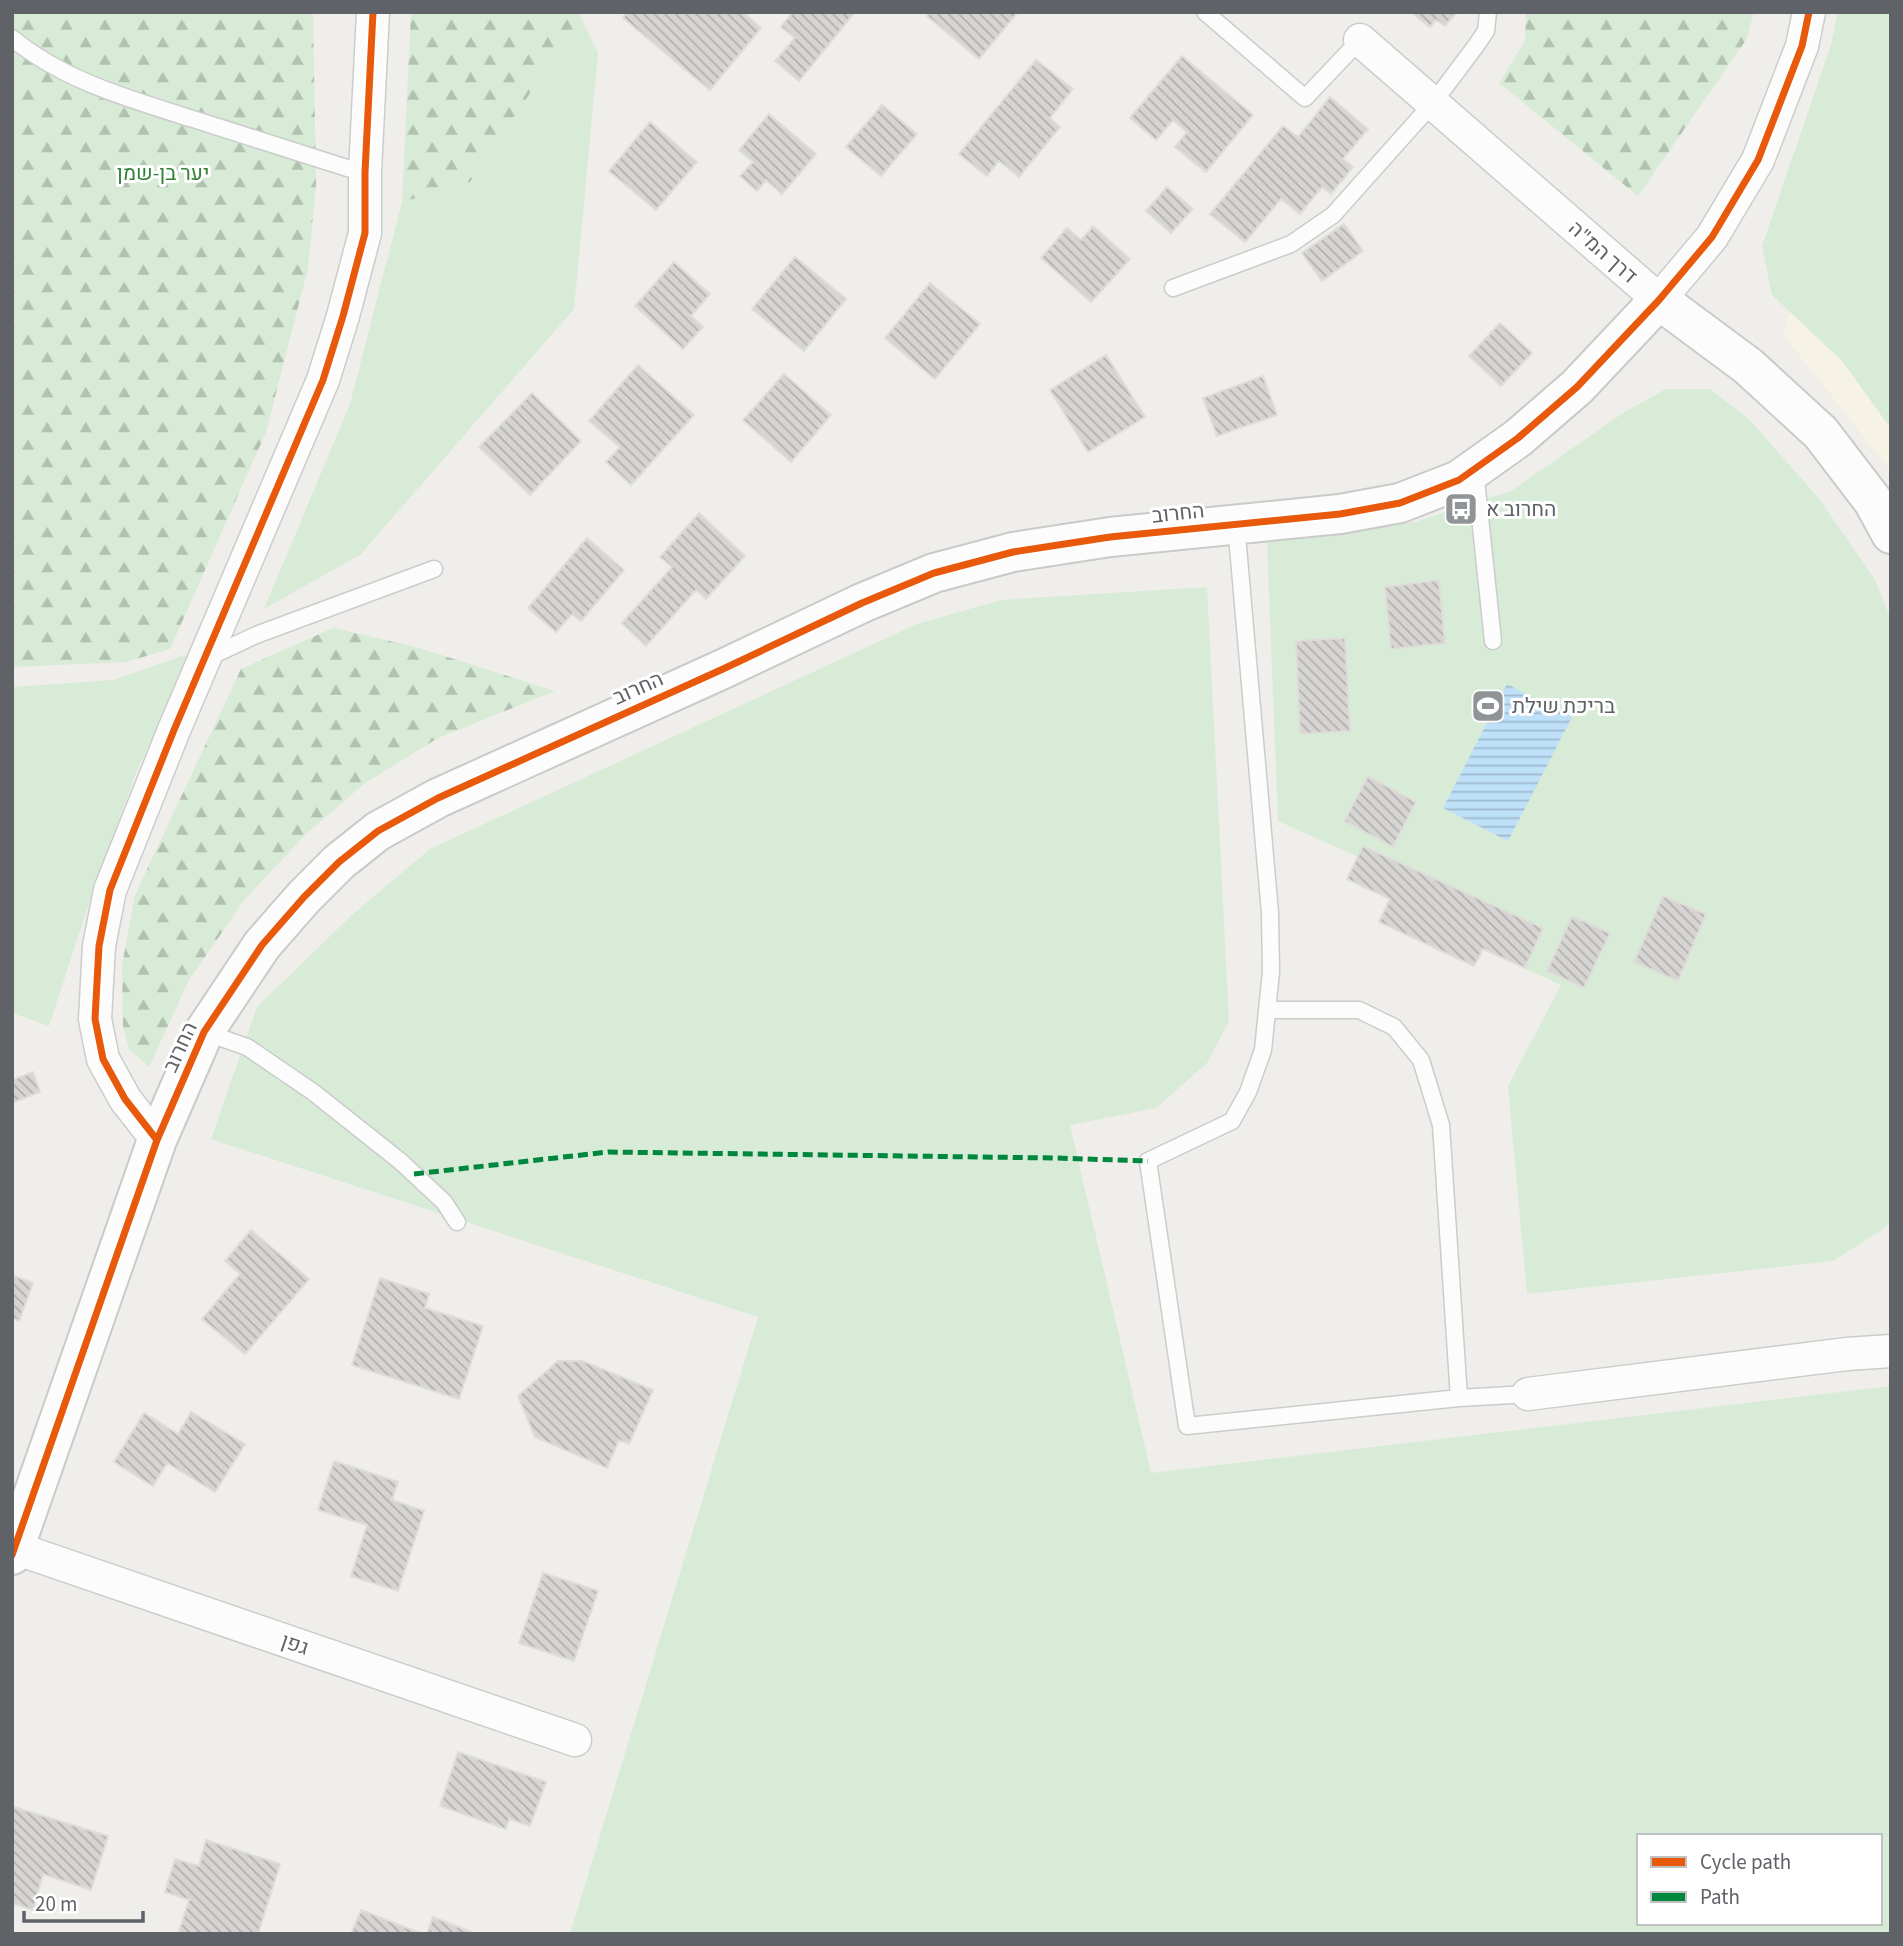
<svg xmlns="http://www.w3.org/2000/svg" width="1903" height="1946" font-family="'Source Sans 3',Heebo,sans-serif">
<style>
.commercial{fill:#f7f3e4}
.green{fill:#d8ebd6;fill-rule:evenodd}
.forest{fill:url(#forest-firs)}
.water{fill:url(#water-rules)}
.building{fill:url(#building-back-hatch);stroke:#deddd9;stroke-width:2}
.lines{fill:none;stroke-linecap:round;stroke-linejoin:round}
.lane-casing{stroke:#cbcccc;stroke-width:19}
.street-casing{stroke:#cbcccc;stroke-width:35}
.secondary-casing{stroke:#cacacb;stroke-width:42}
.lane{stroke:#fdfcfc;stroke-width:16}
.street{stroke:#fdfcfc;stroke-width:32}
.secondary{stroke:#fdfcfc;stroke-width:38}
.quiet{stroke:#00873e;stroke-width:5;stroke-dasharray:10 5;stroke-linecap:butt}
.cycleway-casing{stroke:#fff;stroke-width:11}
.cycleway{stroke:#e8590c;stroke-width:7}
.labels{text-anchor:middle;stroke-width:6;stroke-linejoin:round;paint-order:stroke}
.park-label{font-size:21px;fill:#348238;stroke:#fff}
.street-label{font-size:21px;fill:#5f6368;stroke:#fff}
.poi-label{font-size:21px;fill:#5f6368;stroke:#fff;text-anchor:start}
</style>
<defs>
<pattern id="forest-firs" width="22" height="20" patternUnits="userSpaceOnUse" patternTransform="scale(1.75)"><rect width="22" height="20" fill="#d8ebd6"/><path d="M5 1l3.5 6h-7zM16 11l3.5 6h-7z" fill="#b2c2b1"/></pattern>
<pattern id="water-rules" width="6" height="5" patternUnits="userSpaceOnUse" patternTransform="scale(1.75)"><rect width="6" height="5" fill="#bfe0f9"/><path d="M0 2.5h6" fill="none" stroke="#9eb9cd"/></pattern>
<pattern id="building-back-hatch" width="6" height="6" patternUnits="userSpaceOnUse" patternTransform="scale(1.75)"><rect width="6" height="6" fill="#d6d5d3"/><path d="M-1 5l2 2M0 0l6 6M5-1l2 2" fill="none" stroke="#b1b0af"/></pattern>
</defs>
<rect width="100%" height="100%" fill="#efeeea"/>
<path class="commercial" d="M1864 12H1891V471L1784 336Z"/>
<path class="green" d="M1838 12H1891V429L1843 362 1772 295 1762 246 1831 45Z
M581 18 598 53 574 309 361 554 264 609 350 404 402 202 470 181Z
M1666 389H1710L1751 421 1820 500 1875 580 1891 619V1221L1883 1229 1833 1261 1527 1294 1508 1086 1561 985 1484 949 1474 966 1379 922 1390 899 1358 857 1278 821 1267 541 1415 522 1511 491 1623 413Z
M1207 587 1229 1021 1207 1063 1156 1108 1070 1125 1151 1473 1891 1386V1934H570L758 1317 211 1139 257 1007 353 914 430 849 917 624 1001 600ZM1639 1836H1880V1923H1639Z
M194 652 137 770 89 903 49 1026 12 1013V687L113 680Z"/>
<path class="forest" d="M12 12H313L316 185 308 268 266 432 170 649 126 662 12 667Z
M411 12H580L581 18 470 182 402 202Z
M1526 12H1754L1746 40 1638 196 1499 83 1525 41Z
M333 628 416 647 555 691 438 738 365 783 307 833 245 899 189 980 149 1067 129 1049 123 1026 122 965 135 895 241 669Z"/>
<path class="water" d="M1507 684 1572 717 1508 841 1443 808Z"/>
<path class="building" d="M627 12H743L761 28 710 90 623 18Z
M793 12H855L799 81 775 61 795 38 781 27Z
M930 12H1018L979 59 927 16Z
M1411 12H1457L1445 26 1436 20 1430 27Z
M1182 56 1253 115 1206 172 1175 147 1187 132 1173 120 1156 140 1130 118Z
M1036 60 1073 89 1050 118 1060 127 1019 177 999 161 987 176 959 154Z
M1330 97 1368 129 1343 159 1353 167 1331 194 1322 187 1300 214 1281 199 1245 242 1210 214 1283 126 1298 137Z
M882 105 917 134 881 176 846 147Z
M769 114 816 154 782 194 766 180 757 191 740 176 753 162 739 150Z
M650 122 697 162 656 210 609 171Z
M1167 187 1193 209 1171 233 1146 211Z
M1344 224 1363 251 1322 281 1302 253Z
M1093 226 1130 259 1091 302 1041 258 1067 228 1081 240Z
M795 257 846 299 804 351 752 309Z
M674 262 710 294 691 316 703 327 683 349 635 306Z
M930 283 980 324 935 379 885 338Z
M1500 323 1532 353 1501 386 1469 356Z
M1106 355 1145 417 1088 452 1050 390Z
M638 365 694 415 631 485 606 462 620 447 589 421Z
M784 374 831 415 791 462 743 420Z
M1263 376 1277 415 1217 436 1203 398Z
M532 393 581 441 530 495 479 447Z
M699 513 745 556 706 599 696 590 646 646 622 623 672 567 660 557Z
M587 538 624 570 581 621 572 614 556 632 528 608Z
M1439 580 1445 643 1391 649 1385 587Z
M1345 638 1350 731 1300 734 1296 641Z
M1368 776 1416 802 1393 847 1344 821Z
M1363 846 1543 928 1525 968 1483 949 1474 966 1379 922 1390 899 1347 879Z
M1663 896 1706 914 1678 981 1634 962Z
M1572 916 1610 933 1584 988 1547 971Z
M33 1072 40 1092 12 1103V1080Z
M251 1230 309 1279 245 1354 202 1319 240 1274 225 1261Z
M12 1275 33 1283 19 1321 12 1318Z
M380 1278 429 1294 425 1308 483 1326 459 1399 352 1365Z
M558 1361H583L653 1390 629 1444 619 1440 607 1468 535 1437 518 1396Z
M191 1412 245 1444 215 1492 167 1463 153 1486 114 1462 144 1413 178 1434Z
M334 1461 398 1482 392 1500 424 1511 398 1591 351 1576 367 1525 318 1510Z
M543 1573 598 1591 574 1661 519 1643Z
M458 1752 546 1782 530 1826 509 1819 506 1829 440 1806Z
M14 1807 108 1836 91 1890 43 1874 33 1910 12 1903V1814Z
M206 1840 280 1864 258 1934H178L189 1900 165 1892 175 1859 199 1866Z
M361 1910 423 1934H351Z
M433 1917 474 1933 473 1934H427Z"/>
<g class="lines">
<defs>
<path id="lane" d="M1205 12 1305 98 1360 40
M12 38C64 81 130 99 193 119 245 136 296 152 347 168L365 172
M1173 288 1291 244 1333 215 1433 103 1475 47 1486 31 1488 12
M1475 470 1493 641
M1236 524 1270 913 1271 972 1263 1050 1248 1092 1232 1121 1148 1161 1187 1426 1459 1398 1528 1394
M205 659 256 635 434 569
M1267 1010H1359L1394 1027 1421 1060 1441 1125 1459 1398
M204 1032 247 1047 313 1092 400 1161 444 1202 457 1222"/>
<path id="street" d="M1360 40 1659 300 1712 237 1758 160 1802 46 1809 12
M157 1140 125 1099 103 1059 95 1019 99 946 110 890 174 730 323 380 343 316 365 233V172L373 12
M1528 1394 1847 1354 1891 1351
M12 1547 575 1740"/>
<path id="secondary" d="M12 1555 157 1140 204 1032 262 945 304 897 339 862 378 831 438 798 723 669 862 603 934 573 1013 552 1110 537 1340 514 1400 503 1459 480 1518 438 1577 387 1659 300 1748 366 1821 433 1873 501 1891 534"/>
</defs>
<use href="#lane" class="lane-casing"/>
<use href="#street" class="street-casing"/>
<use href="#secondary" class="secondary-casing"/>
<use href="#lane" class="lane"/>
<use href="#street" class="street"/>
<use href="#secondary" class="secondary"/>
<path class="quiet" d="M414 1174 608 1152 1055 1158 1148 1161"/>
<defs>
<path id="cycleway" d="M157 1140 125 1099 103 1059 95 1019 99 946 110 890 174 730 323 380 343 316 365 233V172L373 12
M12 1555 157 1140 204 1032 262 945 304 897 339 862 378 831 438 798 723 669 862 603 934 573 1013 552 1110 537 1340 514 1400 503 1459 480 1518 438 1577 387 1659 300 1712 237 1758 160 1802 46 1809 12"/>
</defs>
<use href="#cycleway" class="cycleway-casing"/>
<use href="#cycleway" class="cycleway"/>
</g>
<defs>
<symbol id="bus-square" viewBox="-11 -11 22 22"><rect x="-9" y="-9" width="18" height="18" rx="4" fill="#919496" stroke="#fff"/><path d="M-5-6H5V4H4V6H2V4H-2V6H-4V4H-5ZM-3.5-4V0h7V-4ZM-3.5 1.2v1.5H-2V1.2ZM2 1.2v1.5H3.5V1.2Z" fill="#fff"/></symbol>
<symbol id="stadium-square" viewBox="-11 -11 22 22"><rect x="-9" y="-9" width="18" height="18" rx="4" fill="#919496" stroke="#fff"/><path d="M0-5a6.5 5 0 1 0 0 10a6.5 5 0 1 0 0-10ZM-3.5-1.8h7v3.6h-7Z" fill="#fff"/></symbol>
</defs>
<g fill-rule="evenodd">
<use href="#bus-square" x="1442" y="490" width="38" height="38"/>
<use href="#stadium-square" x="1469" y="687" width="38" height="38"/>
</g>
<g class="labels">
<g class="park-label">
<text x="163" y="180">יער בן-שמן</text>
</g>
<g class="street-label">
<text transform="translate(1603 252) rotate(41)" y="7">דרך המ"ה</text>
<text transform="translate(1178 513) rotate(-6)" y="7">החרוב</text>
<text transform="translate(638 688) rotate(-24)" y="7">החרוב</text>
<text transform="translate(180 1047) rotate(-65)" y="7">החרוב</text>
<text transform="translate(295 1644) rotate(19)" y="7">גפן</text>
</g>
<g class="poi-label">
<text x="1486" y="516">החרוב א</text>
<text x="1512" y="713">בריכת שילת</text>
</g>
</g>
<rect width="1903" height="1946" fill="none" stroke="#5f6368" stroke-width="28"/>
<rect x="1637" y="1834" width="245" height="91" fill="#ffffff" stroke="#bfc1c3" stroke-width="2"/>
<rect x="1651" y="1857" width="35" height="10" fill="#e8590c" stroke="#bfc1c3" stroke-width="2"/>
<text x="1700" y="1869" font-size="21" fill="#5f6368">Cycle path</text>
<rect x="1651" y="1892" width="35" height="10" fill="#00873e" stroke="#bfc1c3" stroke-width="2"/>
<text x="1700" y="1904" font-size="21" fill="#5f6368">Path</text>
<path d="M24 1911v10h119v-10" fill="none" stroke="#5f6368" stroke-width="3.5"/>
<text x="35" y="1911" font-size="21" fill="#5f6368" stroke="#ffffff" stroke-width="5" paint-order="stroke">20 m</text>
</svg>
